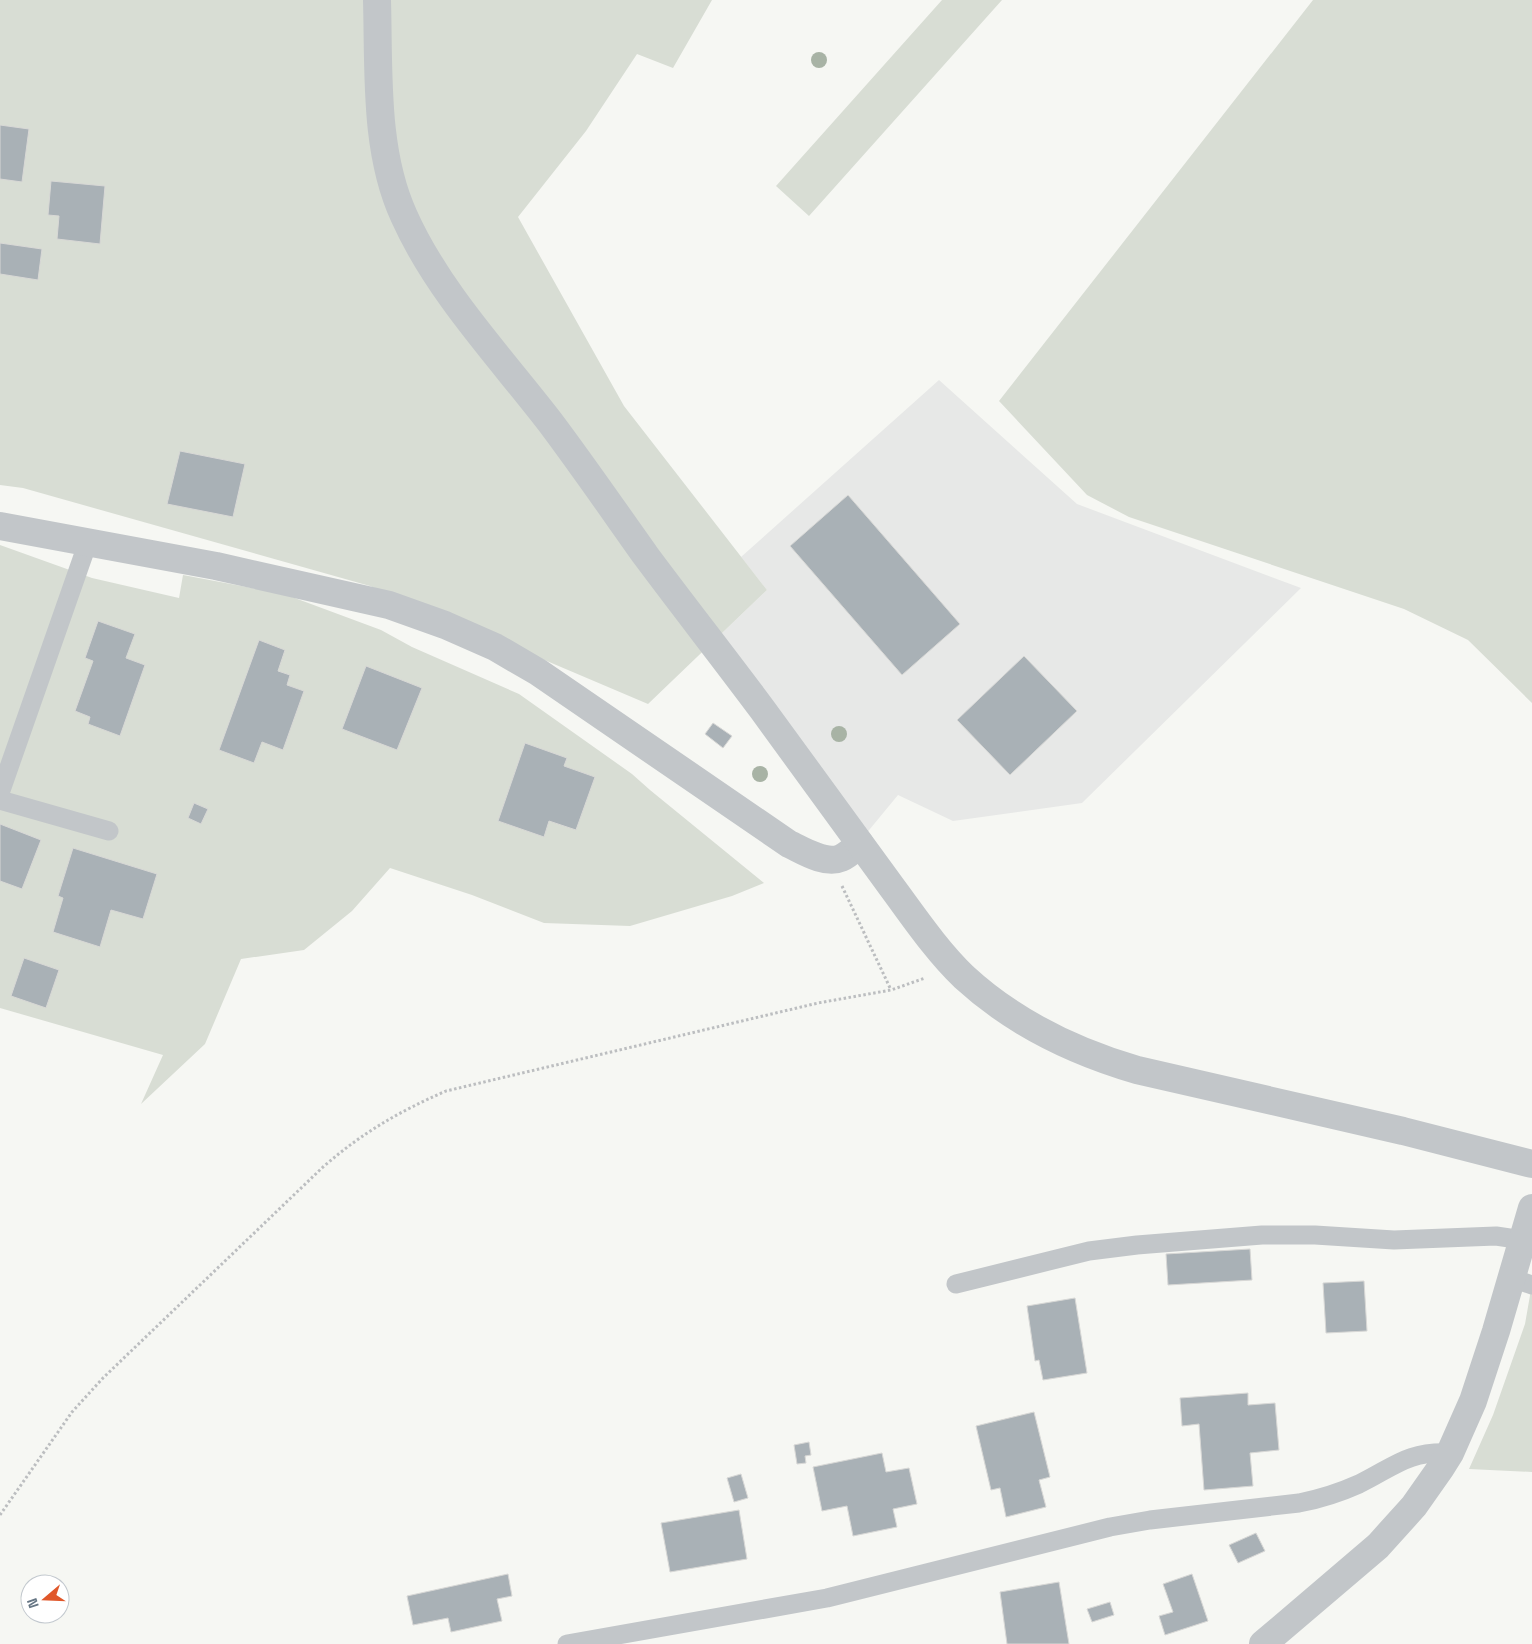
<svg xmlns="http://www.w3.org/2000/svg" width="1532" height="1644" font-family="'Space Grotesk',sans-serif">
<style>
.built{fill:#e7e8e7}
.green{fill:#d8ddd4}
.building{fill:#a9b1b6;stroke:#d8d8d6}
.lines{fill:none;stroke-linecap:round;stroke-linejoin:round}
.path{stroke:#bcbec0;stroke-width:3;stroke-dasharray:2.5 2.5;stroke-linecap:butt}
.service{stroke:#c2c6c9;stroke-width:19}
.minor{stroke:#c2c6c9;stroke-width:28}
.tertiary{stroke:#c2c6c9;stroke-width:28}
.tree{fill:#a8b3a5}
</style>
<rect width="100%" height="100%" fill="#f6f7f3"/>
<path class="built" d="M939 380 1077 504 1301 588 1082 803 953 821 898 795 865 835 720 635 767 590 741 557Z"/>
<path class="green" d="M0 0H712L673 68 637 54 586 131 518 217 624 406 767 590 648 704 370 586 23 488 0 485Z
M942 0H1002L809 216 776 186Z
M1313 0H1532V703L1468 640 1404 609 1129 517 1087 495 999 401Z
M0 545 92 578 179 598 183 575 284 594 381 630 412 647 519 694 632 774 650 790 764 883 732 896 630 926 544 923 472 895 390 868 352 911 304 950 241 959 205 1044 141 1104 163 1055 0 1008Z
M1532 1284V1472L1469 1469 1493 1415 1525 1324Z"/>
<path class="building" d="M0 125 29 129 22 182 0 179Z
M51 181 105 186 100 244 57 239 59 216 48 215Z
M0 243 42 249 38 280 0 274Z
M180 451 245 464 233 517 167 504Z
M848 495 960 624 902 675 790 546Z
M98 621 135 634 126 658 145 665 120 736 88 724 90 717 75 711 93 661 85 658Z
M259 640 285 650 278 671 290 675 287 685 304 691 283 750 262 742 254 763 219 750Z
M1024 656 1077 711 1010 775 957 720Z
M366 666 422 688 397 750 342 729Z
M713 723 732 736 723 748 705 734Z
M525 743 567 758 564 766 595 777 576 830 549 821 544 837 498 821Z
M194 803 208 809 201 824 188 818Z
M0 824 41 840 22 889 0 881Z
M73 848 157 874 143 919 111 910 100 947 53 932 63 898 58 896Z
M24 958 59 970 46 1008 11 996Z
M1250 1249 1252 1280 1168 1285 1166 1254Z
M1364 1281 1367 1331 1326 1333 1323 1283Z
M1075 1298 1087 1373 1043 1380 1039 1360 1035 1361 1027 1306Z
M1248 1393V1405L1275 1403 1279 1450 1250 1453 1253 1486 1204 1490 1199 1424 1182 1426 1180 1398Z
M1034 1412 1050 1477 1039 1480 1046 1507 1006 1517 1000 1488 991 1490 976 1426Z
M809 1442 811 1455 805 1456 806 1463 797 1464 794 1445Z
M882 1453 886 1472 909 1468 917 1504 893 1509 897 1527 853 1536 847 1506 822 1511 813 1467Z
M741 1474 748 1498 734 1502 727 1478Z
M739 1510 747 1559 670 1572 661 1523Z
M1256 1533 1265 1551 1238 1563 1229 1545Z
M508 1574 512 1596 497 1599 502 1621 451 1632 448 1618 413 1625 407 1596Z
M1192 1574 1208 1621 1165 1635 1159 1616 1173 1612 1163 1584Z
M1059 1582 1069 1644H1007L1000 1592Z
M1110 1602 1114 1615 1092 1622 1087 1609Z"/>
<g class="lines">
<path class="path" d="M842 886 891 990
M0 1515 72 1412 103 1378 323 1167C362 1133 398 1112 446 1091L818 1003 891 990 925 978"/>
<path class="service" d="M0 793 88 542
M0 800 109 831
M1511 1278 1532 1285
M956 1284 1089 1251 1137 1245 1262 1235H1315L1394 1240 1496 1236 1523 1240
M567 1644 827 1598 1110 1527 1150 1520 1299 1503C1320 1499 1339 1493 1359 1484 1394 1467 1407 1451 1450 1453"/>
<path class="minor" d="M0 526 216 566 389 605 445 625 495 647 538 672 789 844C802 850 825 865 841 858 848 855 854 849 860 844
M1263 1644 1378 1546 1414 1506 1440 1469 1450 1453 1473 1401 1496 1331 1532 1208"/>
<path class="tertiary" d="M377 0C379 70 374 151 404 216 438 292 500 357 550 422 583 466 614 511 646 556 684 607 724 658 762 709 805 768 848 827 891 886 914 917 936 950 964 977 1014 1023 1072 1051 1137 1070L1403 1131 1532 1164"/>
</g>
<g class="tree">
<circle cx="819" cy="60" r="8"/>
<circle cx="839" cy="734" r="8"/>
<circle cx="760" cy="774" r="8"/>
</g>
<g transform="translate(45 1599) rotate(251)"><circle r="24" fill="#ffffff" stroke="#c2c8ce"/>
<path d="M0-4L9 19L0 12L-9 19Z" fill="#e0572a"/>
<text y="-8" font-size="14" font-weight="bold" text-anchor="middle" fill="#667684">N</text>
</g>
</svg>
